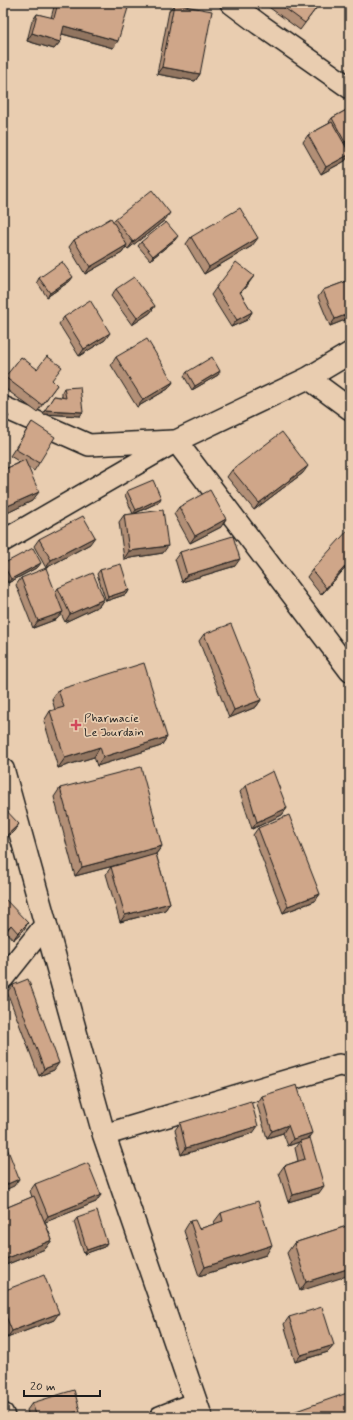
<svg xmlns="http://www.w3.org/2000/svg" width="353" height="1420" font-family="Mynerve,sans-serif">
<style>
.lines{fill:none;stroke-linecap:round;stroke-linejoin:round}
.street-casing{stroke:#1c1c1c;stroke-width:24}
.secondary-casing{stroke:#1c1c1c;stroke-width:25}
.street{stroke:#e9cdb0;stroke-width:21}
.secondary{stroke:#e9cdb0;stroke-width:22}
.wall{fill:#b28f76;stroke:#1c1c1c}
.shaded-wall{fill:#917460;stroke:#1c1c1c}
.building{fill:#cfa689;stroke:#1c1c1c}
.poi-dot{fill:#d1495b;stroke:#e9cdb0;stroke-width:1.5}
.labels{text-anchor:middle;stroke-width:3.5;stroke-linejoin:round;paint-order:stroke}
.poi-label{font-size:12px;fill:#1c1c1c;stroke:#e9cdb0;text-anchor:start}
</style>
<rect width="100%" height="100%" fill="#e9cdb0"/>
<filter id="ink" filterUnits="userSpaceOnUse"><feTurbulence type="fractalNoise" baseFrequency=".025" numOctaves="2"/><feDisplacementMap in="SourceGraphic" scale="8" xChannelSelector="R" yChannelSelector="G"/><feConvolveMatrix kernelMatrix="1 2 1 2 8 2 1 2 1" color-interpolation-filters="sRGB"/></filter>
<g filter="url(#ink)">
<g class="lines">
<defs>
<path id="street" d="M231 3 259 24 350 88
M308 378 350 409
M3 407 89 445 173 441
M176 441 350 671
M3 541 176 441 308 378 350 353
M3 978 46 924
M104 1135 339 1065 350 1067
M3 1414 4 1417
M160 1417 195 1403"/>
<path id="secondary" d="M3 770 104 1135 201 1417"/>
</defs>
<use href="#street" class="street-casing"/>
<use href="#secondary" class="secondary-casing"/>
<use href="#street" class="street"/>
<use href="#secondary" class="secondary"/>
</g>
<path class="wall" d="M55 3H109L113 48 62 34 60 42 54 49 27 41 32 21 37 14 51 18Z
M267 3H320L300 30 266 5Z
M174 4 200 74 195 81 157 74 169 11Z
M350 108 345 144 350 154 345 161 321 174 303 142 308 135 330 123 329 122 332 118Z
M115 219 165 220 128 249 126 247 122 253 85 274 69 247 74 240 113 222Z
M191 237 252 246 204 274 186 244Z
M175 240 150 260 138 246 141 242Z
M39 278 70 281 47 297 37 282Z
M350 280V318L330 326 318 297 323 290Z
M249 283 240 293 252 312 247 320 231 327 211 295 216 288Z
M116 289 155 306 150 313 132 325 111 296Z
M64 317 105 340 79 356 59 324Z
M21 357 57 385 37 412 3 387V381Z
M116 357 173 382 168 389 137 407 111 365Z
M187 372 218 375 192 390 184 376Z
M64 388 80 416 43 414 54 396 62 397V392Z
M32 422 39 463 34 471 28 467 32 501 3 515V470L20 462 10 456Z
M232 470 303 473 254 510 227 477Z
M127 491 159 502 134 514 163 553 124 559 119 522 124 515 133 514 125 495Z
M179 507 221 527 190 543 174 514Z
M39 539 90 544 46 568 34 546Z
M180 552 235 566 182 582 175 559Z
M350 563 321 595 307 577 312 570Z
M3 564 38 567 8 583 3 573Z
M100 570 129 590 127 594 106 601 97 574Z
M21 578 55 593 58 588 104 599 99 606 65 622 61 614 57 619 33 628 16 585Z
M204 634 261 700 256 707 229 718 199 641Z
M58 690 167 737 161 746 97 766 94 757 58 768 44 721 50 711 55 710 52 699Z
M246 785 287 808 282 815 252 829 240 792Z
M60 788 162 846 156 854 170 903 165 910 120 922 106 874 111 867 129 862 75 876 54 797Z
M258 828 320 894 315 901 283 913 253 835Z
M3 897 23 931 13 940 6 932Z
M13 985 54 1070 39 1076 7 992Z
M262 1096 308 1139 319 1193 288 1202 279 1173 284 1166 298 1161 295 1148 299 1142 288 1146 283 1133 267 1138 257 1104Z
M180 1123 253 1133 181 1155 175 1130Z
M35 1184 96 1202 45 1222 52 1240 45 1249 3 1266V1209L32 1197 30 1191Z
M221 1213 266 1255 199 1276 184 1231 190 1221 199 1229 215 1224 214 1222Z
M77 1218 104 1247 84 1254 74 1222Z
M350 1225 300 1291 287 1253 294 1243Z
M3 1291 54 1320 7 1338 3 1328Z
M289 1317 334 1345 328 1352 295 1362 284 1324Z
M32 1403 80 1411 76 1417H29L27 1410Z"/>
<path class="shaded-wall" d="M64 26 118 41 113 48 59 33Z
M32 33 60 42 54 49 27 41Z
M162 67 200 74 195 81 157 74Z
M350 139V141L342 146 345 142Z
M350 154 345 161 321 174 326 167Z
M170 213 165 220 128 249 133 242Z
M178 236 175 240 150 260 153 256Z
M258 238 252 246 204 274 209 267Z
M127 245 122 253 85 274 90 267Z
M254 276 249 283 235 299 240 292Z
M73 277 70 281 47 297 50 293Z
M155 306 150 313 132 325 137 318Z
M252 312 247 320 231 327 237 320Z
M350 313V318L330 326 335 319Z
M110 333 105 340 79 356 84 349Z
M220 371 218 375 192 390 195 386Z
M173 382 168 389 137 407 143 400Z
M45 410 83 412 80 416 43 414Z
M308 466 303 473 254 510 259 503Z
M39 492 32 501 3 515V508Z
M161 498 159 502 133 514 136 510Z
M226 519 221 527 190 543 195 536Z
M95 537 90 544 46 568 51 560Z
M168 546 163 553 124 559 129 551Z
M240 559 235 566 182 582 187 575Z
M350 561V563L321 595 326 588Z
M41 563 38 567 8 583 11 579Z
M129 590 127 594 106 601 108 597Z
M104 599 99 606 65 622 70 614Z
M63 612 57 619 33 628 38 621Z
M261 700 256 707 229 718 234 710Z
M167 737 161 746 97 766 103 757Z
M100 747 94 757 58 768 65 758Z
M287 808 282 815 252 829 257 822Z
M19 824 14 831 3 842V839Z
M162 846 155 855 75 876 82 867Z
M320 894 315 901 283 913 288 906Z
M170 903 165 910 120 922 125 915Z
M28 923 23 931 13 940 18 933Z
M11 925 6 932 3 935V933Z
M59 1063 54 1070 39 1076 44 1069Z
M288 1125 283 1133 267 1138 272 1131Z
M258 1126 253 1133 181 1155 186 1148Z
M312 1133 307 1140 300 1141 299 1142 288 1146 293 1139Z
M19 1179 14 1186 3 1191V1186Z
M324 1186 319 1193 288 1202 293 1195Z
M101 1195 96 1202 43 1223 48 1216Z
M52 1240 45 1249 3 1266V1260Z
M107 1243 104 1247 84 1254 87 1250Z
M272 1245 266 1255 199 1276 205 1267Z
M350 1268V1275L300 1291 306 1282Z
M59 1313 54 1320 7 1338 12 1331Z
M334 1345 328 1352 295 1362 301 1355Z
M80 1411 76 1417H61Z"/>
<path class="building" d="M58 3H109L128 8 118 41 64 26 60 42 32 33 37 14 54 18Z
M278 3H320L305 23Z
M174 4 212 11 200 74 162 67Z
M350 108V139L345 142 332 118Z
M332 122 350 154 326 167 308 135Z
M152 190 170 213 133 242 115 219Z
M240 208 258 238 209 267 191 237Z
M111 218 127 245 90 267 74 240Z
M166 222 178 236 153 256 141 242Z
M62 262 73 277 50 293 39 278Z
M236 262 254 276 240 292 252 312 237 320 216 288Z
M134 277 155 306 137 318 116 289Z
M350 280V313L335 319 323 290Z
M90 300 110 333 84 349 64 317Z
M147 339 173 382 143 400 116 357Z
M47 356 62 367 52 380 57 385 42 405 5 377 21 357 37 369Z
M212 357 220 371 195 386 187 372Z
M80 387 83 412 45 410 54 396 66 398 64 388Z
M3 412 9 416 3 426Z
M32 422 55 437 39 463 15 449Z
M282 432 308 466 259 503 232 470Z
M25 460 39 492 3 508V470Z
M153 480 161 498 136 510 127 491Z
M210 490 226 519 195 536 179 507Z
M163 510 168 546 129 551 124 515Z
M83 516 95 537 51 560 39 539Z
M350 528V561L326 588 312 570Z
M233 536 240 559 187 575 180 552Z
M33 548 41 563 11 579 3 564Z
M121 564 129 590 108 597 100 570Z
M46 568 63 612 38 621 21 578Z
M93 573 104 599 70 614 58 588Z
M231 624 261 700 234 710 204 634Z
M144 663 167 737 103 757 100 747 65 758 50 711 64 707 58 690Z
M141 767 162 846 82 867 60 788Z
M273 771 287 808 257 822 246 785Z
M3 807 19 824 3 839Z
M289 815 320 894 288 906 258 828Z
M156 854 170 903 125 915 111 867Z
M3 897 28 923 18 933 11 925 3 933Z
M28 979 59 1063 44 1069 13 985Z
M297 1085 312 1133 293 1139 288 1125 272 1131 262 1096Z
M251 1101 258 1126 186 1148 180 1123Z
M310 1138 324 1186 293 1195 284 1166 305 1159 300 1141Z
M6 1145 19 1179 3 1186V1146Z
M88 1163 101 1195 48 1216 35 1184Z
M34 1196 52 1240 3 1260V1209Z
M258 1201 272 1245 205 1267 190 1221 195 1220 199 1229 223 1221 221 1213Z
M97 1211 107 1243 87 1250 77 1218Z
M350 1225V1268L306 1282 294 1243Z
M44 1275 59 1313 12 1331 3 1309V1291Z
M322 1307 334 1345 301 1355 289 1317Z
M74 1390 80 1411 61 1417H37L32 1403Z
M350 1392V1417H279Z"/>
</g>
<path class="poi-dot" d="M74 719h4v4h4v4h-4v4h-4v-4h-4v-4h4z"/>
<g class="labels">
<g class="poi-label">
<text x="84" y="722">Pharmacie<tspan x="84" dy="14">Le Jourdain</tspan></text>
</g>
</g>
<rect width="353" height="1420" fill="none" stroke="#e9cdb0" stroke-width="16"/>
<rect x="8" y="8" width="337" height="1404" fill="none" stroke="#1c1c1c" stroke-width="1.5" filter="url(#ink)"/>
<path d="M24 1390v6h76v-6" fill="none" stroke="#1c1c1c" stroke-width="2"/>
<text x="30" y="1390" font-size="12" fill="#1c1c1c" stroke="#e9cdb0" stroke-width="3" paint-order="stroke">20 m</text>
</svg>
